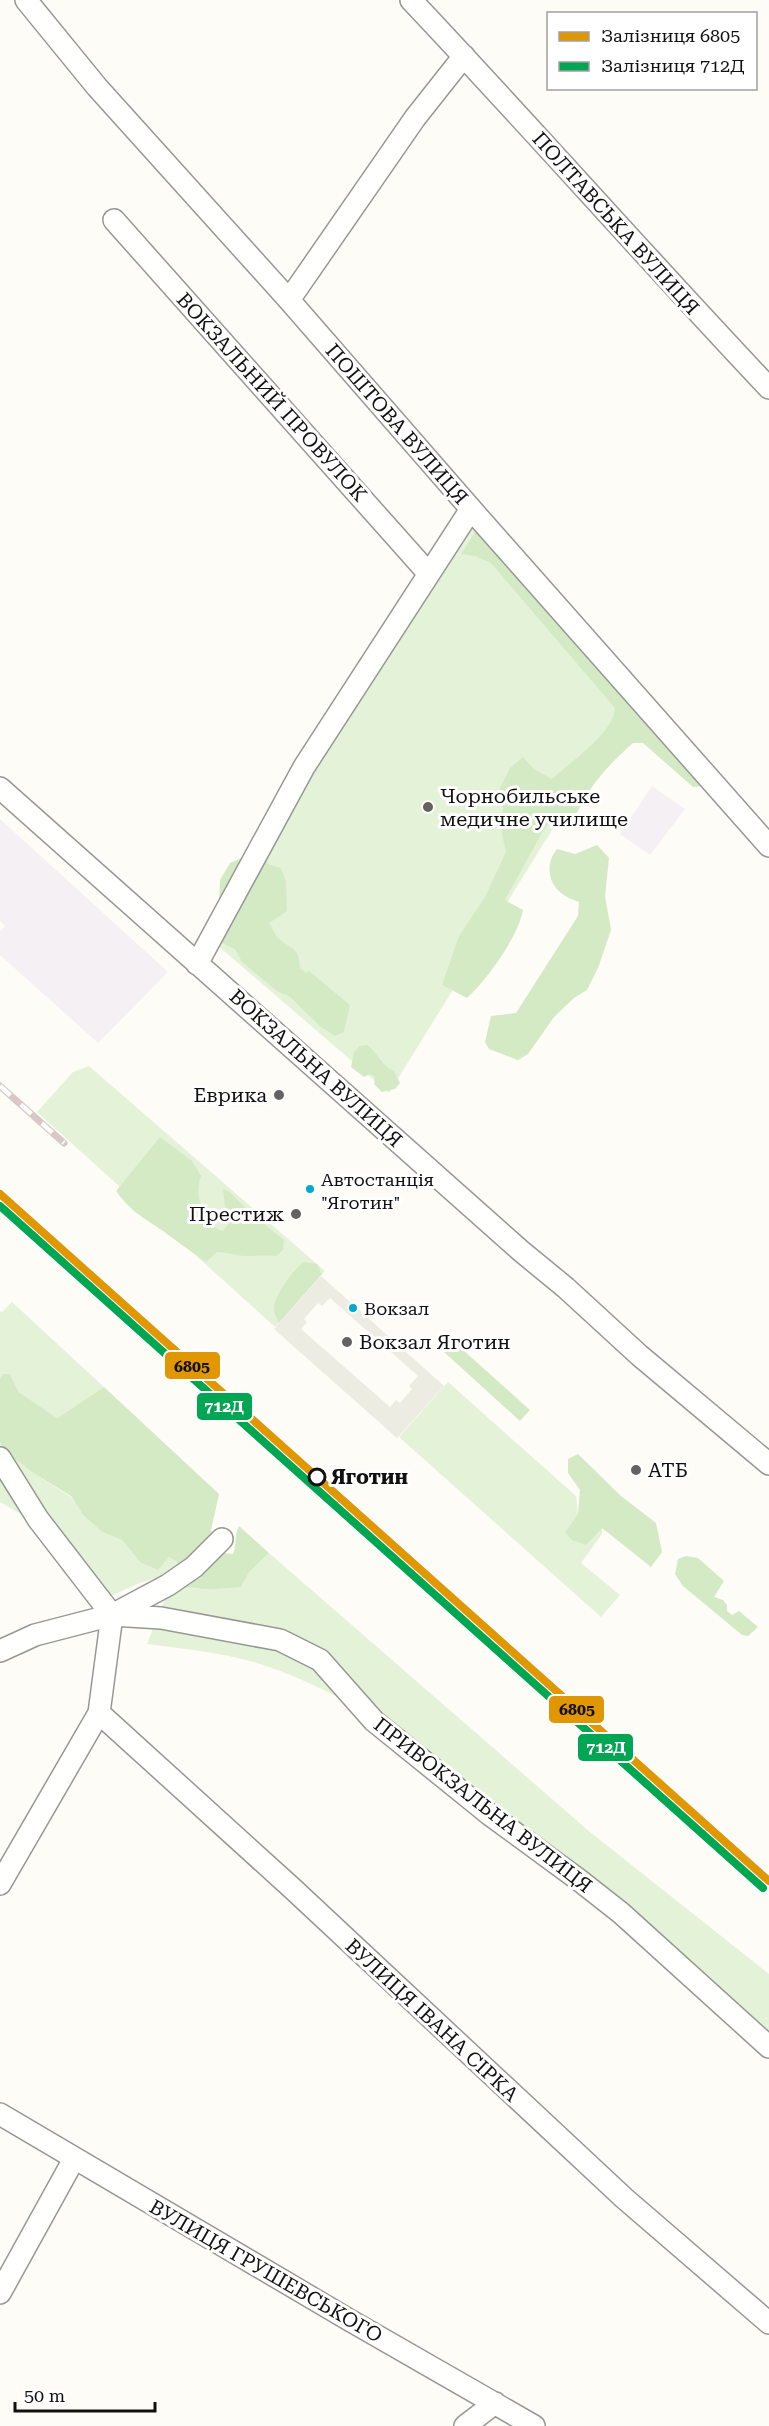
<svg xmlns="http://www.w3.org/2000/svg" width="769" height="2426" font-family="'Roboto Serif',serif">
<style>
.industrial{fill:#f5f0f3}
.green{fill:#e4f3d7}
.forest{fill:#d3eac5}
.plaza{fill:#edece2;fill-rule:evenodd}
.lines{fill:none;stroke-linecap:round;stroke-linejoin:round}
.minor-casing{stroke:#979795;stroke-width:24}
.minor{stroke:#fffffe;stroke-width:21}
.rail-casing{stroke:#d9c8c6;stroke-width:7}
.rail{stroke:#fff;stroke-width:4.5;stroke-dasharray:14;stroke-linecap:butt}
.rail-1-casing{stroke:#fff;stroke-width:12}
.rail-2-casing{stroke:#fff;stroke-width:12}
.rail-1{stroke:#e09702;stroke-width:8}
.rail-2{stroke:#00a651;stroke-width:8}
.poi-dot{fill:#646362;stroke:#fff;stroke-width:2}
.bus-dot{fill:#00a9ce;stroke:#fff;stroke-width:2}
.stop-dot{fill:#fff;stroke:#111;stroke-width:3}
.labels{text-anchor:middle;stroke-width:6;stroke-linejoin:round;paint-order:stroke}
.bus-label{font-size:18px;fill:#111;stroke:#fff;text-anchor:start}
.street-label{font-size:20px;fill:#111;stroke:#fff}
.poi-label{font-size:20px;fill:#111;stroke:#fff;text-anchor:start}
.stop-label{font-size:20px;font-weight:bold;fill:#111;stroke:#fff;text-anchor:start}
.line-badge{stroke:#fff;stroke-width:2}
.badge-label{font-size:16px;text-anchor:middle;font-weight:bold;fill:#fff}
.pale-badge-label{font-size:16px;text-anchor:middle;font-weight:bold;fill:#111}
</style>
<rect width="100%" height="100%" fill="#fdfcf7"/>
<path class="industrial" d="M652 786 685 809 650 855 620 834Z
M0 819 168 972 98 1043 0 955V931L5 926 0 921Z"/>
<path class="green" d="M473 523 630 704 389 1093 216 944 311 771Z
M89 1066 325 1271 275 1327 37 1112 73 1072Z
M12 1302 104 1387 57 1418 19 1392 10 1374 0 1379V1311L2 1312Z
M448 1382 576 1496 578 1514 565 1532 602 1528V1534L581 1563 620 1595 601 1617 399 1437Z
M0 1442 6 1457 18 1461 30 1471 71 1497 83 1515 102 1532 122 1540 140 1562 169 1557 177 1562 180 1570 137 1584 107 1598 29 1519 0 1502Z
M269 1553 590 1832 769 1974V2040L376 1717C341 1699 304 1678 266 1666 228 1653 186 1649 147 1644L166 1596 185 1587 198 1589 248 1572Z"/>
<path class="forest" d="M480 525 706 786 693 787 643 743H633C610 763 588 787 576 815L553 818 543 831 505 900 523 910C518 937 487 980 467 998L442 985 459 936 485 897 506 852 502 834 503 808 499 790 510 768 523 757 534 769 552 779C570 762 614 733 615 708L491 563 475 556 461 554Z
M597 845 609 858 605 896 611 930 598 968 587 990 574 998 554 1017 528 1054 518 1060 489 1049 485 1042 491 1016 516 1013 578 916 579 902C573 900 566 897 561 893 547 882 546 862 557 849L575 854Z
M252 850 270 865 281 868 286 882 287 911 269 923C272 927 274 933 277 937 290 950 299 945 300 968L306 973 309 971 350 1005 344 1032 335 1036 321 1027 290 997 277 991 242 962 235 949 209 937V919L219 903 220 880 230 863 249 855Z
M367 1045C378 1053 382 1066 394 1071L400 1083 395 1089 382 1092 374 1084 375 1077 370 1074 364 1077 351 1067 354 1052 359 1046Z
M160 1137 192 1161 201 1176C194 1194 202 1225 223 1231L233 1218 225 1206 223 1189 230 1192 248 1211 284 1240 283 1250 276 1256C265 1255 256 1256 246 1256 237 1256 227 1252 217 1252L206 1262C191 1252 177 1241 163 1231 144 1218 130 1211 116 1191Z
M304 1262 317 1264 322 1274 279 1323C277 1319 274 1313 274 1309 273 1297 294 1268 304 1262Z
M453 1341 530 1410 520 1421 444 1352Z
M3 1374H10L19 1392 57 1418 104 1387 219 1494 211 1530 216 1552 233 1554C237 1545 234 1535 239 1526L269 1553 249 1572 241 1587C222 1589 204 1590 185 1587L177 1562 169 1557 158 1570 140 1562 122 1540 102 1532 83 1515 71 1496 30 1471 18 1461 6 1457 0 1442V1379Z
M578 1454 621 1496 656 1523 662 1552 651 1567 602 1528 586 1545 572 1540 565 1532 578 1514 580 1490 568 1473V1459Z
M686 1556 698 1558 724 1581 714 1597 723 1600 727 1605V1611L732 1615 739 1611 758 1627 748 1636 742 1635 683 1586 675 1574 678 1559Z"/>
<path class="plaza" d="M321 1276 444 1386 397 1438 274 1329ZM330 1298 418 1376 409 1386 412 1389 400 1403 396 1400 390 1407 301 1329 307 1322 304 1319 318 1303 322 1306Z"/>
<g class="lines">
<defs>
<path id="minor" d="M26 0 97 87 289 300 471 509 769 846
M411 0C532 128 648 260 769 388
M114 220 429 574
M289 300 415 118 464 56
M0 788 521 1251 566 1288 639 1355 769 1464
M197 964 304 767 471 509
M0 1458 38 1519 112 1615 161 1618 280 1640 320 1660 374 1721 489 1814 579 1880 621 1913 769 2047
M0 1651 35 1635 112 1615 168 1585 194 1567 222 1539
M99 1713 293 1889 624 2198 769 2323
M0 1884 99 1713 112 1615
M0 2114 351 2321 534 2426
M0 2293 74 2159
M465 2426 495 2403"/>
</defs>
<use href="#minor" class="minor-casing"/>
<use href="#minor" class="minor"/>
<defs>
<path id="rail" d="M0 1086 64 1143"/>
</defs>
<use href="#rail" class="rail-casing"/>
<use href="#rail" class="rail"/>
<defs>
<path id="rail-1" d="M0 1194 769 1881"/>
<path id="rail-2" d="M0 1206 763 1888"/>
</defs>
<use href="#rail-1" class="rail-1-casing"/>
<use href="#rail-2" class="rail-2-casing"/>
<use href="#rail-1" class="rail-1"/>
<use href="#rail-2" class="rail-2"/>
</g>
<g class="poi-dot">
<circle cx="428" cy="807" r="6"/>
<circle cx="279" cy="1095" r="6"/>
<circle cx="296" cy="1214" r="6"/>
<circle cx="347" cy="1342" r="6"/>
<circle cx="636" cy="1470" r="6"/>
</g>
<g class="bus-dot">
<circle cx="310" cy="1189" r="5"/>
<circle cx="353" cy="1308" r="5"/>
</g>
<circle class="stop-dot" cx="317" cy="1477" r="8"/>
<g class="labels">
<g class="bus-label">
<text x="321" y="1186">Автостанція<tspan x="321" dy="23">"Яготин"</tspan></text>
<text x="364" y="1315">Вокзал</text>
</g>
<g class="street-label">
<text transform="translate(616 223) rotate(48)" y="7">ПОЛТАВСЬКА ВУЛИЦЯ</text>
<text transform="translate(272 397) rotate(48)" y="7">ВОКЗАЛЬНИЙ ПРОВУЛОК</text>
<text transform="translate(397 424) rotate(49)" y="7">ПОШТОВА ВУЛИЦЯ</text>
<text transform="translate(316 1068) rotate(42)" y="7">ВОКЗАЛЬНА ВУЛИЦЯ</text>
<text transform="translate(483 1805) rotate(38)" y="7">ПРИВОКЗАЛЬНА ВУЛИЦЯ</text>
<text transform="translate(432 2020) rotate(43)" y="7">ВУЛИЦЯ ІВАНА СІРКА</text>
<text transform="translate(266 2271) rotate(30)" y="7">ВУЛИЦЯ ГРУШЕВСЬКОГО</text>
</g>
<g class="poi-label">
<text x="440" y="803">Чорнобильське<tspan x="440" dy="23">медичне училище</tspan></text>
<text x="267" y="1102" text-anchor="end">Еврика</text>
<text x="284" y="1221" text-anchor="end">Престиж</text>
<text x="359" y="1349">Вокзал Яготин</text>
<text x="648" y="1477">АТБ</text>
</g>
<g class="stop-label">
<text x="331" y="1484">Яготин</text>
</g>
</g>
<g class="line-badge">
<rect x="164" y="1351" width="57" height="29" rx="6" fill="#e09702"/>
<rect x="196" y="1392" width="57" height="29" rx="6" fill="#00a651"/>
<rect x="548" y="1695" width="57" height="29" rx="6" fill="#e09702"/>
<rect x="577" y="1733" width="57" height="29" rx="6" fill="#00a651"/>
</g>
<g class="badge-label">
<text x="224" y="1412">712Д</text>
<text x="606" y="1753">712Д</text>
</g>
<g class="pale-badge-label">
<text x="192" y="1372">6805</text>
<text x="577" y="1715">6805</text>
</g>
<rect x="547" y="12" width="210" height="78" fill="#ffffff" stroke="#a0a0a0" stroke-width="1.5"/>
<rect x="559" y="32" width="30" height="9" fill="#e09702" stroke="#a0a0a0" stroke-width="1.5"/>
<text x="601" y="42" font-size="18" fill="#111111">Залізниця 6805</text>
<rect x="559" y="62" width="30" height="9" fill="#00a651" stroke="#a0a0a0" stroke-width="1.5"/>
<text x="601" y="72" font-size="18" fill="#111111">Залізниця 712Д</text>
<path d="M15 2402v9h140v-9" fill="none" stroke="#111111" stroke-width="3"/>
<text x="24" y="2402" font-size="18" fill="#111111" stroke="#ffffff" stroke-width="4.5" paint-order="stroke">50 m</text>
</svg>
